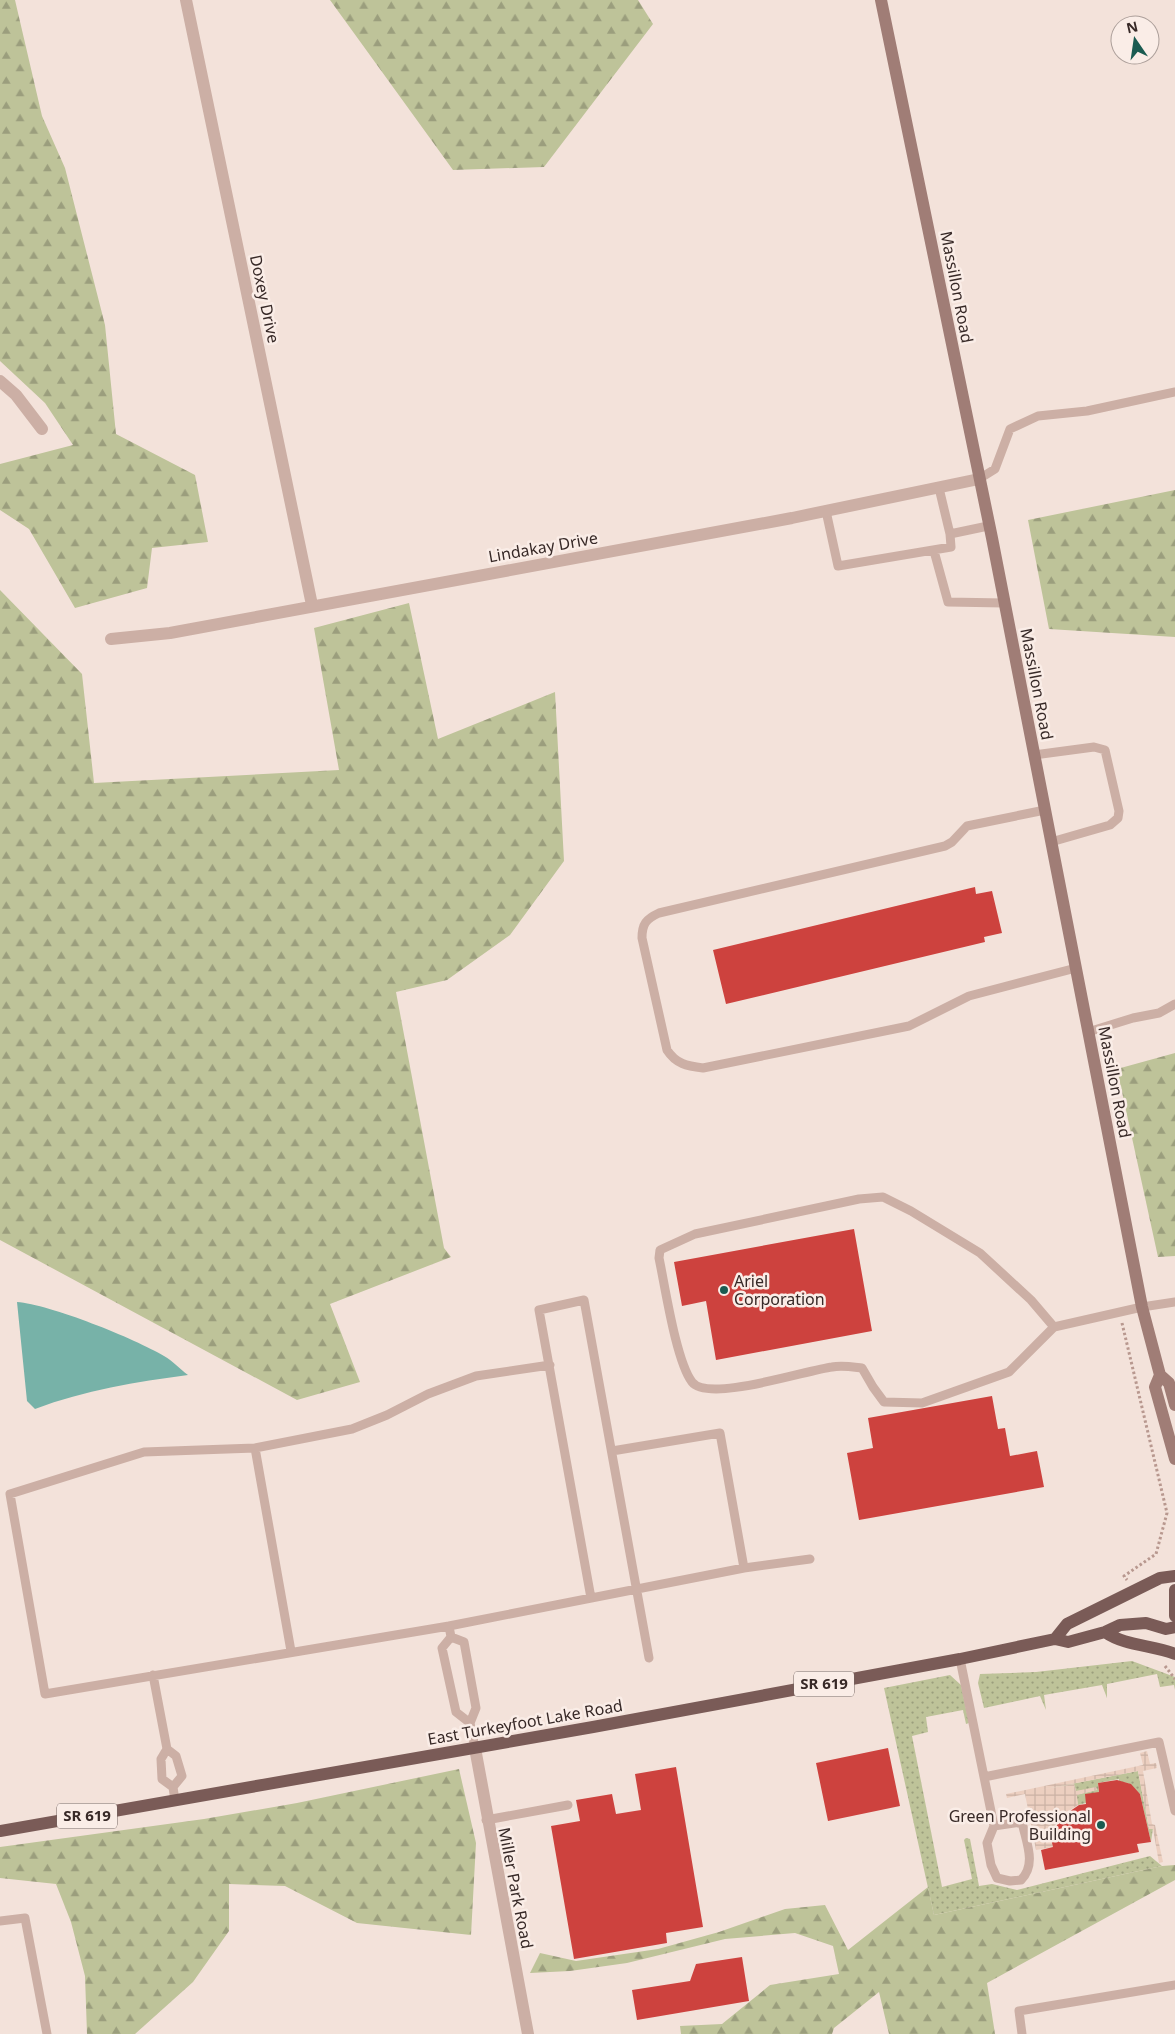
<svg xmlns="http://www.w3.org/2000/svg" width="1175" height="2034" font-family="'Noto Sans',sans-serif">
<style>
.green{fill:url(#green-dots)}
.forest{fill:url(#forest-firs)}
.plaza{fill:url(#plaza-grid)}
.water{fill:#77b2a8}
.building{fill:#cd423e}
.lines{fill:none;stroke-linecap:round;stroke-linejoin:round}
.path{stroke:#b8988f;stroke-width:3;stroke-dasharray:2.5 2.5;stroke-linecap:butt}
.lane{stroke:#ccafa5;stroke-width:9}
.street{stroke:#ccafa5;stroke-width:12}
.secondary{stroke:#a07d76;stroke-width:12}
.primary{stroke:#7a5b57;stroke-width:12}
.poi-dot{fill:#1a5b51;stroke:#faede7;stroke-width:2}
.labels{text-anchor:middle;stroke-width:5;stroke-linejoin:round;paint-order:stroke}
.shield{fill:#faede7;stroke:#726461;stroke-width:1}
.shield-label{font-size:15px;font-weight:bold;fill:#372927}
.street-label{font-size:16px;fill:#372927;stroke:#faede7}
.poi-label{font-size:16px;fill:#372927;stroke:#faede7;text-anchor:start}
</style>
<defs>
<pattern id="green-dots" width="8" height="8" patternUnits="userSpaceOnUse" patternTransform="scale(1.25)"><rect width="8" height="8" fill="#bec399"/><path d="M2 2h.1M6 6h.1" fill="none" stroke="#9b9e7d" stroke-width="1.8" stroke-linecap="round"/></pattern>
<pattern id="forest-firs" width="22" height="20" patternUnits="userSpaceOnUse" patternTransform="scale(1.25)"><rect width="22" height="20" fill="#bec399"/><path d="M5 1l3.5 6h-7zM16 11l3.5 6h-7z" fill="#9b9e7d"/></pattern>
<pattern id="plaza-grid" width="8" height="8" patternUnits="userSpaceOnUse" patternTransform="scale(1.25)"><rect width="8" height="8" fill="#eccfc0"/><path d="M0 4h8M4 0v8" fill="none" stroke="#cbb2a5"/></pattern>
</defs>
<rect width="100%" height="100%" fill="#f3e2da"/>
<path class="green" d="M1132 1661 1175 1677V1690L1174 1685 1160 1687 1157 1674 1107 1684V1698L1102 1685 1044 1695 1046 1710 1040 1696 984 1708 978 1683 980 1674 1036 1672Z
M950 1675 961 1685 969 1723 966 1724 963 1710 926 1717 928 1732 912 1736 942 1887 972 1879 964 1840 966 1838 970 1839 979 1886 992 1884 1017 1890 1150 1856 1162 1866 934 1915 884 1688Z
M1138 1771 1149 1829 1153 1828 1151 1842 1140 1794 1128 1783 1119 1782V1779L1098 1783 1099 1792 1086 1803 1078 1805 1076 1795 1096 1790 1076 1791 1074 1784 1040 1790Z"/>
<path class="forest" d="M0 0H15L42 116 65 168 105 325 116 434 195 475 208 542 152 548 147 588 75 608 29 529 0 510V464L73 445 45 403 0 361Z
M330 0H638L653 24 544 167 453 170Z
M1175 490V637L1049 629 1028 520Z
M0 590 82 674 94 783 339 770 314 628 409 603 438 739 555 692 564 861 510 935 447 980 396 992 444 1248 451 1257 330 1304 360 1382 297 1400 0 1240Z
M1175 1053V1256L1158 1257 1117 1069Z
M459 1769 476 1843 471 1935 357 1923 285 1886 229 1884V1931L193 1982 135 2034H87L85 1976 71 1922 56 1884 0 1878V1847L204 1819 297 1803Z
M1175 1865V1880L987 1983 995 2034H889L879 1992 834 2028 832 2034H681L680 2026 722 2024 770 1985 839 1974 833 1946 795 1933 725 1939 627 1963 570 1971 530 1973 540 1953 576 1961 658 1949 719 1932 785 1909 825 1905 848 1950 928 1887 934 1915 1162 1866Z"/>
<path class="plaza" d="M1147 1751 1150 1764 1156 1763 1157 1768 1143 1771 1152 1824 1155 1825 1163 1862 1159 1863 1153 1829H1149L1138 1771 1040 1790 1074 1784 1076 1791 1096 1787 1097 1790 1077 1795 1078 1805 1061 1816 1055 1826V1838L1051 1839 1053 1847 1036 1850 1025 1794 1007 1798 1006 1794 1143 1765 1140 1753Z"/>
<path class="water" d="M17 1302C49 1304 136 1339 164 1356 173 1361 180 1369 188 1375 136 1382 85 1390 35 1409L27 1401Z"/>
<path class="building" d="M975 887 976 894 992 891 1002 933 984 937 985 942 726 1004 713 950Z
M854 1229 872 1331 716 1360 706 1301 682 1306 674 1262Z
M992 1396 998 1429 1005 1428 1010 1456 1037 1451 1044 1487 859 1520 847 1453 873 1448 868 1418Z
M888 1748 900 1806 828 1821 816 1763Z
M676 1767 703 1927 666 1933 667 1943 574 1959 551 1826 580 1821 576 1800 612 1794 616 1814 641 1810 635 1774Z
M1117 1780 1131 1784 1140 1794 1151 1842 1137 1844 1139 1852 1045 1870 1041 1850 1053 1847 1051 1839 1060 1818 1079 1805 1086 1804 1085 1794 1099 1792 1098 1783Z
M742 1957 749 2001 637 2020 632 1990 690 1981 696 1964Z"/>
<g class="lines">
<path class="path" d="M1122 1323 1167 1513 1156 1554 1124 1576 1127 1580
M1165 1666 1175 1679"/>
<path class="lane" d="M979 479 995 469 1010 429 1038 416 1087 411 1175 392
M939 488 950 534 988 526
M826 511 838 566 951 547 950 534
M934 551 948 602 1004 603
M1034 755 1094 747 1105 750 1119 811 1118 818 1110 825 1051 842
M1045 810 967 826 952 842 945 846 659 913C646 919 642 924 642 938L667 1050C676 1064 687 1066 703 1068L909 1026 969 996 1076 968
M1088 1032 1133 1018 1159 1013 1175 1004
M1054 1327 1009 1372 922 1403 884 1402 873 1387 862 1368C853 1367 842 1365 832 1367 807 1370 708 1403 692 1382 676 1361 665 1286 659 1258L660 1250 695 1234 859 1199 883 1197 911 1211 980 1253 1031 1300 1054 1327 1142 1307 1175 1302
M255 1448 352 1429 387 1415 428 1394 476 1376 550 1365
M612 1451 720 1433 744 1568
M591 1598 539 1310 584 1300 649 1658
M449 1626 744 1568 810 1559
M451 1637 464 1642 476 1708 470 1723 475 1748
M451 1637 442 1648 456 1712 470 1723
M291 1651 255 1448 144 1452 10 1494 45 1694 449 1626 451 1637
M960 1659 984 1777 1159 1742 1175 1811
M153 1675 167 1749 176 1756 182 1776 173 1787 175 1801
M167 1749 161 1759 162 1779 173 1787
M984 1777 994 1826 987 1843 991 1865 997 1878 1010 1881 1021 1880C1037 1864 1026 1842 1022 1822L994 1826
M486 1820 568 1805
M0 1921 25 1918 47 2034
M1022 2034 1019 2011 1175 1985"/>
<path class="street" d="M186 0 312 605
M0 381 16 395 42 429
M111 639 170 633 792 518 979 479
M475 1748 528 2034"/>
<path class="secondary" d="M881 0 992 538 1142 1307 1160 1375 1155 1387 1175 1459
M1160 1375 1169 1383 1175 1405"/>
<path class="primary" d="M1175 1590V1616
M1105 1632C1125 1646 1152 1645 1175 1654
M1055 1639 1067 1624 1160 1578 1175 1576
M0 1831 593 1727 960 1659 1055 1639 1068 1642 1105 1632 1120 1625 1146 1623 1166 1629 1175 1627"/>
</g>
<g class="poi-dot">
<circle cx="724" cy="1290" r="5"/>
<circle cx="1101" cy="1825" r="5"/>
</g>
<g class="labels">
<g class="shield">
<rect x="794" y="1671.5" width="60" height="25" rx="4"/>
<rect x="57" y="1803.5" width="60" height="25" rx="4"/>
</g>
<g class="shield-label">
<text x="824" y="1689">SR 619</text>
<text x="87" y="1821">SR 619</text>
</g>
<g class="street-label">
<text transform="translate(957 287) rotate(79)" y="6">Massillon Road</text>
<text transform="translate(265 299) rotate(78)" y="6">Doxey Drive</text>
<text transform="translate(543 547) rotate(-10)" y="6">Lindakay Drive</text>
<text transform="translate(1037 684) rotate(79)" y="6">Massillon Road</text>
<text transform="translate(1115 1082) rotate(79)" y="6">Massillon Road</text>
<text transform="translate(525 1722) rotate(-10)" y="6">East Turkeyfoot Lake Road</text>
<text transform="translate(516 1888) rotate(79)" y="6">Miller Park Road</text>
</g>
<g class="poi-label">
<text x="734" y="1287">Ariel<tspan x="734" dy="18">Corporation</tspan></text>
<text x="1091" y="1822" text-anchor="end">Green Professional<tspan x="1091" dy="18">Building</tspan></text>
</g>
</g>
<g transform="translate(1135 40) rotate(347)"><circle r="24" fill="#faede7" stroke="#ac9f9a"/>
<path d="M0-4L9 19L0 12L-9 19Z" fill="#1a5b51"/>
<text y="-8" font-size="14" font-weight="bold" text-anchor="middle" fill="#372927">N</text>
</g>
</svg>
